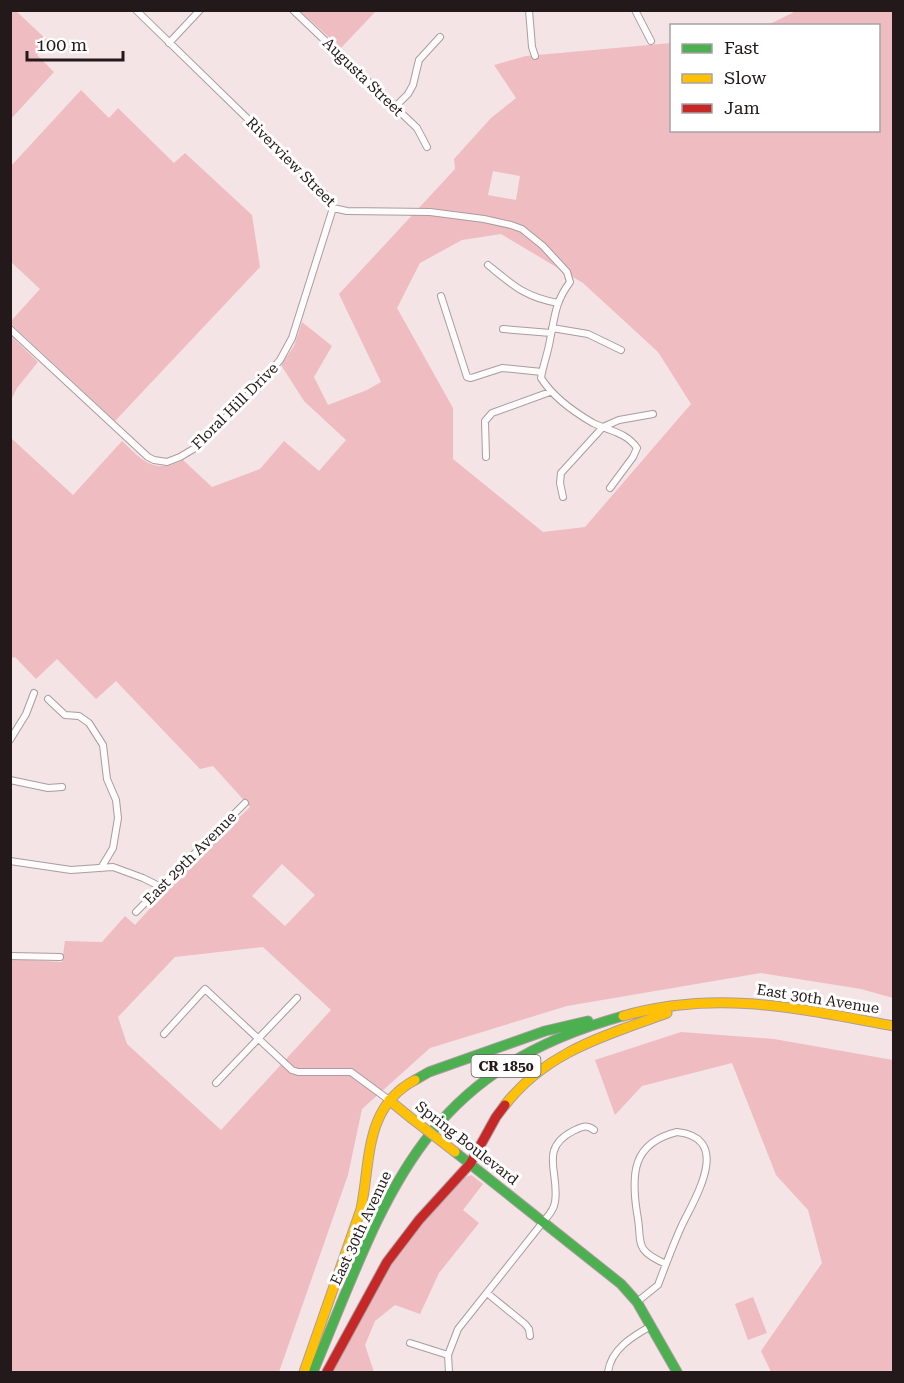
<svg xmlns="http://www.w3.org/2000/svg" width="904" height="1383" font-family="'Roboto Serif',serif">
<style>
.green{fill:#efbcc2;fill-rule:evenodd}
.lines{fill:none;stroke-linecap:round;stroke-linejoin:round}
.street-casing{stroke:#a99d9e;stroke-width:8}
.fast-casing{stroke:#a99d9e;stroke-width:11}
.slow-casing{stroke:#a99d9e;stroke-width:11}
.jam-casing{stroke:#a99d9e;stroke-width:11}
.street{stroke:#fdfbfb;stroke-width:6}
.fast{stroke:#4caf50;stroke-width:9}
.slow{stroke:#ffc107;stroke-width:9}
.jam{stroke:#c62828;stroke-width:9}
.slow-bridge-casing{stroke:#a99d9e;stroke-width:11;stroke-linecap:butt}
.slow-bridge{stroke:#ffc107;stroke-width:9}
.labels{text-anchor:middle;stroke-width:6;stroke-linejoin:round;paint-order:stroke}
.shield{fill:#fff;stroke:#665e5f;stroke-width:1.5}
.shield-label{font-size:14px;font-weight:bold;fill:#24191a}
.street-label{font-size:15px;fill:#24191a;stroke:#fff}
</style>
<rect width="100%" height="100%" fill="#f4e4e5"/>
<path class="green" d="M16 11 49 42 37 55 54 72 11 119 10 11Z
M300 11H376L341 48Z
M796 11H893V998L861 989 761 973 567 1006 430 1048 362 1109 348 1175 279 1372H11V959L62 962 65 941 102 942 125 916 135 925 175 881 250 807 213 766 200 769 116 681 96 699 57 659 36 679 15 657 11 658V438L73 495 122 441C142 460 154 475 183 460L212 487 260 469 284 441 319 471 346 440 304 401 281 365 294 346 302 322 332 346 314 377 328 405 367 390 381 382 339 294 455 169 454 159 491 118 516 98 494 65 526 56 671 43 672 130H878V26L768 25ZM493 171 520 176 516 200 488 195ZM501 234 583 283 658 352 691 404 585 527 543 532 453 459V408L397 308 420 263 462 240ZM282 864 315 895 285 926 252 896ZM263 947 331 1010 221 1130 127 1044 118 1017 175 957Z
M81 90 109 118 118 108 174 163 185 153 252 215 260 267 115 421 11 324V321L40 289 11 262V166Z
M11 336 38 362 17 388 11 400Z
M681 1032 774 1039 893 1060V1372H771L761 1351 822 1263 808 1210 776 1175 732 1063 642 1086 615 1115 595 1060Z
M471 1175 483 1184 463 1210 479 1223 439 1273 420 1314 395 1305 375 1321 365 1345 374 1372H332L396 1257 416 1231 463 1178Z
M753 1297 767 1333 748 1340 735 1304Z"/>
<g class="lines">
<defs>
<path id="street" d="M136 10 328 197 333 208 347 211 430 212 484 219 511 225 522 229 543 246 567 272 570 282C555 302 555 316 550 340 548 353 543 365 541 378 553 397 574 412 593 423 609 431 626 432 637 448L633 457 610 488
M293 10 417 128 427 147
M529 10 532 47 535 56
M635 10 651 41
M169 43 200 10
M395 107 408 94 413 85 419 60 440 37
M488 265C514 286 525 297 558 303
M441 296 467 377 471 378 502 368 542 372
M552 328 588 334 621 350
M10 329 148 457 154 460 167 462 180 457 195 448 260 383 280 360 292 338 333 208
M503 329 551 333
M486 457 485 421 492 413 550 392
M563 497 560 483 561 473 603 427 619 420 653 414
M48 699 65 715 79 716 89 723 103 745 107 779 116 800 118 818 113 848 101 868
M10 740 26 714 34 693
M10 780 48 788 62 787
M10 861 71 870 113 867 143 878 161 887
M136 912 245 803
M10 956 60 957
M164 1034 205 989 292 1070 298 1072H351L389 1100
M216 1083 297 998
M677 1132C733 1138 695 1198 682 1225 676 1238 671 1251 666 1264 632 1249 643 1243 637 1213 631 1174 632 1143 677 1132Z
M487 1293 525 1324 529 1329 530 1336
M637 1302 658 1285 666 1264
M410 1343 448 1355
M449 1372 448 1355 458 1329 543 1222C548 1216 554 1210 555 1202 560 1173 538 1149 573 1131 581 1127 586 1124 594 1130
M608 1372C611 1349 633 1336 651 1326"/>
<path id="fast" d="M415 1080 429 1072 545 1031 588 1021
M455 1152 621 1284 637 1302 677 1372
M313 1372C387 1195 418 1073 623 1016"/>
<path id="slow" d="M623 1016C718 989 800 1009 894 1026
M389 1100 411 1118
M505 1105C547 1051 605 1036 667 1013
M304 1372 361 1209C371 1160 364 1107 415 1080"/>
<path id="jam" d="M327 1372 387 1262 419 1220 470 1164 496 1117 505 1105"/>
</defs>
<use href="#street" class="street-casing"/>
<use href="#fast" class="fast-casing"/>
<use href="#slow" class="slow-casing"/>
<use href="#jam" class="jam-casing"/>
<use href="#street" class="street"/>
<use href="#fast" class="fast"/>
<use href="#slow" class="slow"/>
<use href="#jam" class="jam"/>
<defs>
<path id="slow-bridge" d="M411 1118 455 1152"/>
</defs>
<use href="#slow-bridge" class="slow-bridge-casing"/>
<use href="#slow-bridge" class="slow-bridge"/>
</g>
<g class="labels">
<rect class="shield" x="471.5" y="1055" width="69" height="22" rx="4.5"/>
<g class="shield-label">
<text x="506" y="1071">CR 1850</text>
</g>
<g class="street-label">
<text transform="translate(363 77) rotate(44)" y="5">Augusta Street</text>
<text transform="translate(291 162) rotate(45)" y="5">Riverview Street</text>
<text transform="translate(235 406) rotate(-45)" y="5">Floral Hill Drive</text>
<text transform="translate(190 858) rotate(-45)" y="5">East 29th Avenue</text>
<text transform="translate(818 999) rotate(9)" y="5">East 30th Avenue</text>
<text transform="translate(467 1143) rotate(38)" y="5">Spring Boulevard</text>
<text transform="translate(361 1228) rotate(-65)" y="5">East 30th Avenue</text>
</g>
</g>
<rect width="904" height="1383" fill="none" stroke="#24191a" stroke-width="24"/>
<rect x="670" y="24" width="210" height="108" fill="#ffffff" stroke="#a7a3a3" stroke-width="1.5"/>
<rect x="682" y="44" width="30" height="9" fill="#4caf50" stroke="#a7a3a3" stroke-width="1.5"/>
<text x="724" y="54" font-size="18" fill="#24191a">Fast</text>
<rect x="682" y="74" width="30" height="9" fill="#ffc107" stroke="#a7a3a3" stroke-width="1.5"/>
<text x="724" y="84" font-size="18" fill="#24191a">Slow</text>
<rect x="682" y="104" width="30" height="9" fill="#c62828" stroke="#a7a3a3" stroke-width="1.5"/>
<text x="724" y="114" font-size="18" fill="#24191a">Jam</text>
<path d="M27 51v9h96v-9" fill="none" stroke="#24191a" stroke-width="3"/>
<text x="36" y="51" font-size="18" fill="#24191a" stroke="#ffffff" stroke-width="4.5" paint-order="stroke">100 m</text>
</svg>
